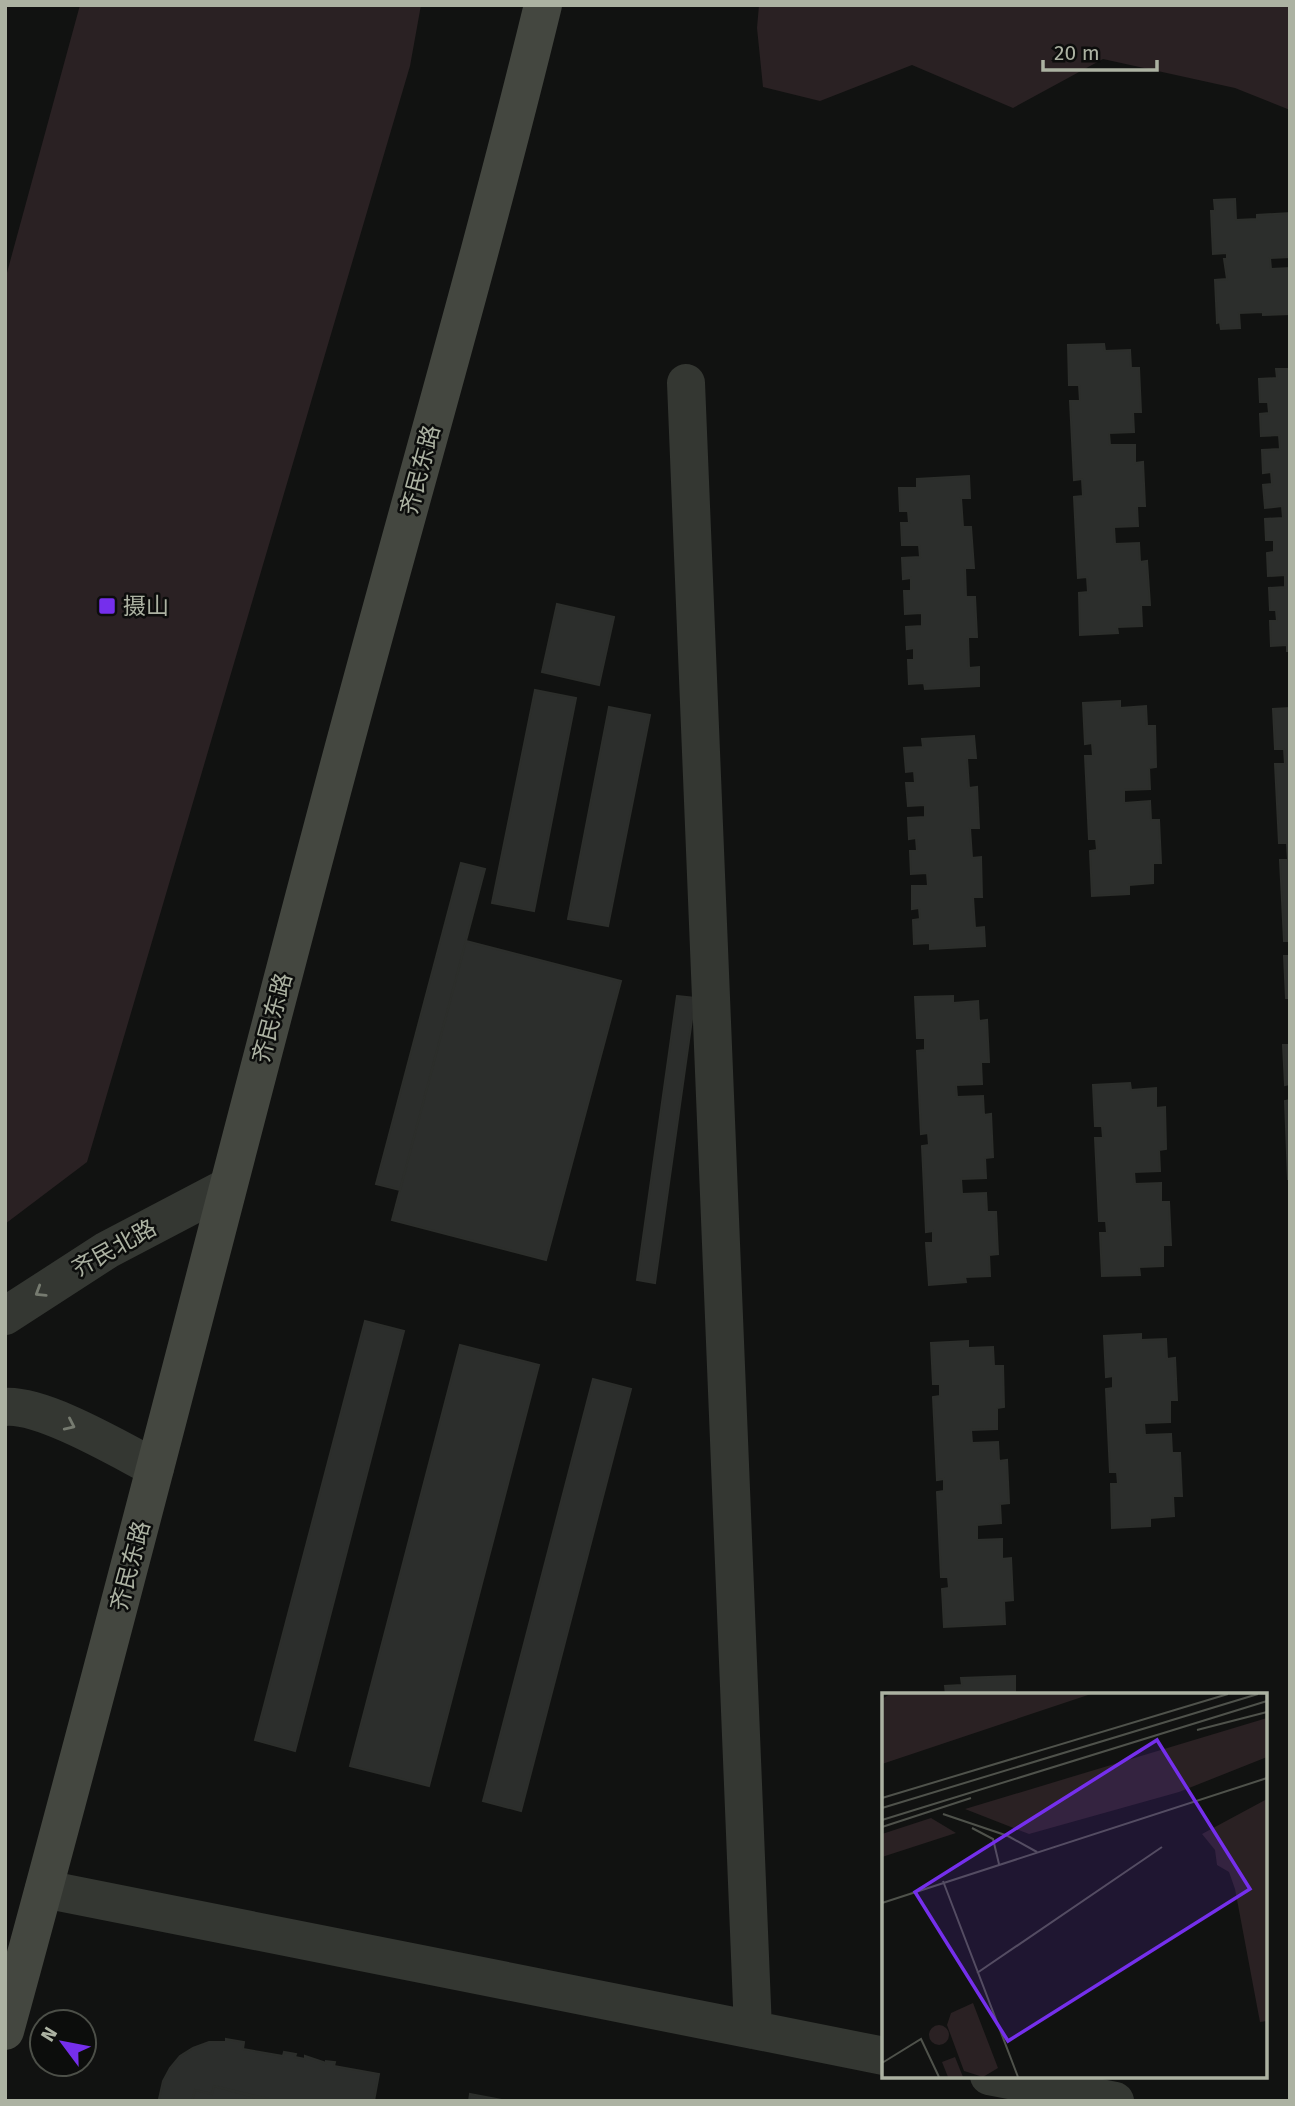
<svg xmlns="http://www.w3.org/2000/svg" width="1295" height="2106" font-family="'Fira Sans','Noto Sans SC',sans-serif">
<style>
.green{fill:#2a2123}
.building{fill:#2c2e2c;stroke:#2c2e2b;stroke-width:2}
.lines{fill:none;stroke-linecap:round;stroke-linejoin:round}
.street{stroke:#343732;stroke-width:38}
.secondary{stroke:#444740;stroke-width:38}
.oneway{stroke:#767b70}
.poi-dot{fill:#752fec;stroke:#0c0d0c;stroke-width:2.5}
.labels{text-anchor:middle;stroke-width:5;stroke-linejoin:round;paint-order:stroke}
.street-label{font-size:23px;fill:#acb2a2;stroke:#0c0d0c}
.poi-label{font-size:23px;fill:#acb2a2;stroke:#0c0d0c;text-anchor:start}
.inset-road{fill:none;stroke:#4f524b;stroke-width:2}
.view{fill:#752fec;fill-opacity:0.15;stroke:#752fec;stroke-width:3.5}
.inset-edge{fill:none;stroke:#acb2a2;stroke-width:3.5}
</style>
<rect width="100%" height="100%" fill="#111211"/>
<path class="green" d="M80 5H421L410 66 87 1162 5 1224V280Z
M759 5H1290V110L1235 88 1103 59 1013 108 912 65 820 101 763 87 757 28Z"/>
<path class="building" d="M1235 199 1236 220 1257 219V215L1290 213V257L1270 258 1271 269 1290 268V314L1263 315V312L1239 313 1240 328 1221 329 1220 322 1217 323 1215 280 1227 279 1224 259H1227V253L1213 254 1211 211H1215L1214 200Z
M1104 344 1105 351 1130 350 1131 368H1139L1141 412H1133L1134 432 1109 433 1110 445H1135V463L1143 462 1145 506H1137L1138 526 1114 527 1115 544 1139 543 1140 562 1147 561 1150 605H1141L1142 626 1117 627 1118 633 1080 635 1079 593 1088 592 1087 577 1078 578 1074 497 1083 496 1082 479 1074 480 1070 401H1080L1079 385H1069L1068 345Z
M1276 369H1290V651H1287V645L1271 646 1270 621H1277L1276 610H1270L1269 588 1285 587V575L1268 576 1267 553 1274 552V540H1266L1265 519 1283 518 1282 506 1265 508 1263 485 1272 484 1271 472 1263 473 1262 450 1280 449 1279 435 1261 436 1260 414 1269 413 1268 402H1260L1259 379 1277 378Z
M969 476 970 498H961L963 527H971L974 568H965L966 597H975L977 637H968L969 668 979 667V686L925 689 924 683 909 684 908 660H914V648L907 649 906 627 922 626V613L905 614 904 591H911V578L903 579 902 558 920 557 919 545H902L901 523H909L908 511H900L899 488H917V479Z
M557 604 614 617 599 685 542 672Z
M535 690 576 698 534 911 492 903Z
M1120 701V708L1146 706 1147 726H1155L1156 767 1149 768 1150 789 1124 790V803L1150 801 1151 820H1159L1161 863H1153V883L1129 885V894L1092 896 1090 851 1097 850 1096 839H1089L1085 756H1093L1092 743 1085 744 1083 703Z
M609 707 650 715 608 926 568 919Z
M1290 708V941H1284L1280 860H1288L1287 843H1279L1275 764H1285L1284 749H1275L1273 709Z
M974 736 976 758H967L969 788 977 787 979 828H970L972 858 981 857 982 897H973L975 928 984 927 985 946 930 949V943L914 944 913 920 920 919 919 908 912 909V886H928L927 873 911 874 910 851H917L916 838 909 839 908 818 925 817V805L908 806 906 783H915L914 771 906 772 904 748 923 747 922 739Z
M461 863 485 869 400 1190 376 1184Z
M466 941 621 981 546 1260 392 1220Z
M1284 956H1290V998H1286Z
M677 996 695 998 655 1283 637 1280Z
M953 996V1003L978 1001 979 1021 987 1020 989 1062H981L982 1084 956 1085 957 1097 983 1096 984 1115 991 1114 993 1157 985 1158 986 1178 961 1179 962 1194 986 1193 987 1212H996L998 1254 989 1255 990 1276 965 1277 966 1282 929 1285 926 1243H933V1231L926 1232 922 1146 929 1145 928 1133 921 1134 917 1051 925 1050V1038H917L915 997Z
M1283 1045H1290V1084L1285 1085Z
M1130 1083 1131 1090 1156 1088V1108L1165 1107 1166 1149 1159 1150 1160 1171 1134 1172 1135 1184 1161 1183V1202H1169L1171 1245H1163V1266L1139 1267 1140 1275 1102 1276 1100 1233H1107L1106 1221H1099L1095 1138H1103L1102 1126H1095L1093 1085Z
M1290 1100V1179H1288L1285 1101Z
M365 1321 404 1331 295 1751 255 1740Z
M1141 1334V1340L1166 1339 1167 1359 1175 1358 1177 1400H1170V1422L1144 1423 1145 1435 1171 1434 1172 1453H1180L1182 1496H1173L1174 1516 1150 1518V1526L1112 1528 1111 1484H1118L1117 1472H1110L1106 1389 1113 1388V1376L1106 1377 1104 1336Z
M968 1341V1348L993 1347 994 1366H1003L1004 1407 997 1408V1429L971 1430 972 1443 998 1442 999 1461 1007 1460 1009 1503 1000 1504 1001 1523 977 1525V1540L1002 1539V1559L1011 1558 1013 1600 1004 1601 1005 1624 944 1627 942 1589 949 1588 948 1577H941L937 1492 944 1491V1479L937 1480 933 1397 940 1396V1384H933L931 1343Z
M460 1345 539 1365 429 1786 350 1766Z
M593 1379 631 1389 521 1811 483 1801Z
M1015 1676V1695H946L945 1686 962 1685 961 1678Z
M226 2039 244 2042 243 2049 283 2056 284 2052 296 2054 295 2057 305 2059V2056L326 2063V2061L335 2062 334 2066 379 2074 374 2101H268L214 2086 212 2094 195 2090 192 2101H164L159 2099 163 2081 170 2068 180 2056 193 2048 209 2042H226Z
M214 2086 269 2099 192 2101 195 2090 212 2094Z
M470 2094 507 2101H469Z"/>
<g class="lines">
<path class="street" d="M686 383 753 2030
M5 1316 107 1250 227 1187
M5 1407C43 1404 120 1450 155 1468
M44 1889 884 2056
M989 2076 1115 2101"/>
<path class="secondary" d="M5 2031C118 1621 221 1209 330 799 400 534 478 271 543 5"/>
</g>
<defs><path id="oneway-chevron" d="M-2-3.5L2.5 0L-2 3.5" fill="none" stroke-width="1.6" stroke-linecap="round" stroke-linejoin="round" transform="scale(1.75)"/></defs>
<g class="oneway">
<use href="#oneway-chevron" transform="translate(40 1292) rotate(148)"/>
<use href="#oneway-chevron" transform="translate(70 1425) rotate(25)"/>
</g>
<rect class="poi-dot" x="98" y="597" width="18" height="18" rx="3.5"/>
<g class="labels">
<g class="street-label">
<text transform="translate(420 470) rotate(-75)" y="8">齐民东路</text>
<text transform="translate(272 1018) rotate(-75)" y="8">齐民东路</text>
<text transform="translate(114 1248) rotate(-29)" y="8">齐民北路</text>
<text transform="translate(130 1566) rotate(-75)" y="8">齐民东路</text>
</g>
<g class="poi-label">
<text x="123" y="614">摄山</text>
</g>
</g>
<g transform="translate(882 1693)">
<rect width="385" height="385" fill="#111211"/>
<path d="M8 1H209L0 71V6ZM385 25V64L297 99 147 141 83 116ZM385 106V328L378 329 353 196 347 179 335 172 333 157 320 141ZM49 125 74 140 0 164V141ZM91 310 116 375 101 384 82 378 65 332 69 320ZM47 342a10 10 0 1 1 20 0a10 10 0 1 1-20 0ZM73 364 81 384H66L60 369Z" fill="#2a2123"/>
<path class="inset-road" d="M315 37 385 19M0 105 346 1M0 115 376 1M61 121 126 143 155 159M0 127 385 8M0 134 89 105M90 135 111 146 117 171M61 188 136 384M0 210 385 85M95 280 280 154M0 370 39 346 57 384"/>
<path class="view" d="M275 47 368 196 126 348 33 199Z"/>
<rect width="385" height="385" class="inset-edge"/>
</g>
<rect width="1295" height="2106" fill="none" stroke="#acb2a2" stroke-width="14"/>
<g transform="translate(63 2043) rotate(302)"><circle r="33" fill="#0c0d0c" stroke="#4c4f48" stroke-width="2"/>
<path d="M0-5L12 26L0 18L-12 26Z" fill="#752fec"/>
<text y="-10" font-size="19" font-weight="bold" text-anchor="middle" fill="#acb2a2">N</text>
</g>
<path d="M1043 60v10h114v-10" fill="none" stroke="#acb2a2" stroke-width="3.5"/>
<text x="1054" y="60" font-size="21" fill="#acb2a2" stroke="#0c0d0c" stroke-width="5" paint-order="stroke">20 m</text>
</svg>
